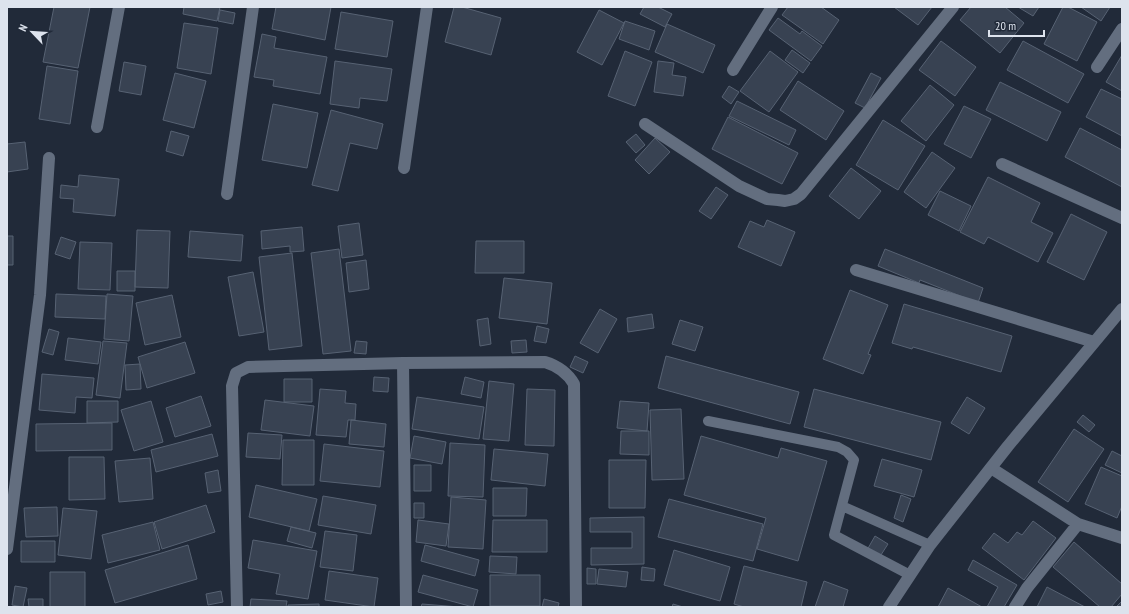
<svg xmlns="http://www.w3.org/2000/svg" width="1129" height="614" font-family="'PT Sans Narrow',sans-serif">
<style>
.building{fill:#384252;stroke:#576273}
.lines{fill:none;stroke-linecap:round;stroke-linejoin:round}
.lane{stroke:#636e7f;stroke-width:10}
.street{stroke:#636e7f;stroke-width:12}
.secondary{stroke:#636e7f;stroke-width:12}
</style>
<rect width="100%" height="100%" fill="#212a39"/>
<path class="building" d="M54 7H90L78 68 43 62Z
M184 7H220L217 21 183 14Z
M276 7H331L325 40 272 29Z
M454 7H462L501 18 491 55 445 42Z
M644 7H658L672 14 665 27 640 14Z
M788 7H821L839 20 823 44 782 15Z
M894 7H932L918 25Z
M971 7H1005L1024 23 1000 53 960 20Z
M1018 7H1039L1033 16Z
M1063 7H1068L1097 22 1077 61 1044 44Z
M1081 7H1110L1101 21Z
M220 10 235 13 233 24 218 21Z
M599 10 624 23 602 65 577 52Z
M341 12 393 21 387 57 335 49Z
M778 18 800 34 802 31 822 46 811 61 769 30Z
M625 21 655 31 649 50 619 39Z
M184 23 218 28 211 74 177 68Z
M667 24 715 45 703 73 655 52Z
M262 34 276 37 274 48 327 57 320 94 273 86 274 80 254 77Z
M941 41 976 67 955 96 919 70Z
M1023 41 1084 74 1068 103 1007 70Z
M792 50 810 63 803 73 785 60Z
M625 51 652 62 635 106 608 96Z
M770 51 798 72 769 112 740 91Z
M1122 55V91L1106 82Z
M335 61 392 69 387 101 360 98 359 108 330 104Z
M658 61 674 63 672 75 686 77 683 96 654 92Z
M124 62 146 66 141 95 119 91Z
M47 66 78 71 70 124 39 119Z
M175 73 206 81 194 128 163 120Z
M871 73 881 78 865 108 855 103Z
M798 81 844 111 826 140 780 110Z
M1000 82 1061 112 1047 141 986 110Z
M930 85 954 105 926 141 901 121Z
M729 86 739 92 731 104 722 97Z
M1101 89 1122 99V136L1086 117Z
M737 101 796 130 789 145 729 116Z
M273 104 318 113 307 168 262 160Z
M964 106 991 119 971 158 944 144Z
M331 110 383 124 377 149 350 143 338 191 312 185Z
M728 117 798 153 782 184 712 149Z
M883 120 925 146 898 190 856 165Z
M1080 128 1122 150V187L1065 157Z
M171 131 189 136 183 156 166 151Z
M636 134 645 145 636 153 626 142Z
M655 138 670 152 649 174 635 160Z
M25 142 28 169 7 172V144Z
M932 152 955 168 926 208 904 192Z
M851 168 881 191 859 219 829 196Z
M79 175 119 179 115 216 73 212 74 199 60 198 61 185 78 187Z
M988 177 1040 203 1031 222 1053 233 1038 262 988 237 984 244 960 232Z
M716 187 728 195 711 219 699 211Z
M940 191 971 206 959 231 928 215Z
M1071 214 1107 232 1084 280 1047 262Z
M767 220 795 232 781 266 738 247 750 221 764 227Z
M359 223 363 255 342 258 338 226Z
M302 227 304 251 290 252V246L262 249 261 231Z
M137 230 170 231 168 288 135 287Z
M190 231 243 235 241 261 188 257Z
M7 236H13V265H7Z
M61 237 76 242 70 259 55 254Z
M476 241H524V273H475Z
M80 242 112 243 110 290 78 289Z
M339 249 351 351 323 354 311 253Z
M885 249 983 288 978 303 920 280 919 283 878 266Z
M292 253 302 346 269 350 259 257Z
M366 260 369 289 349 292 346 263Z
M117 271H135V291H117Z
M253 272 264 332 239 336 228 277Z
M504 278 552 283 547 324 499 318Z
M850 290 888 305 868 354 871 355 863 374 823 359Z
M56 294 106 296 105 319 55 317Z
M107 294 133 296 129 341 104 339Z
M172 295 181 337 145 345 136 303Z
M904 304 1012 336 1001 372 913 347 912 349 892 343Z
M600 309 617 319 598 353 580 343Z
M652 314 654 328 628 332 627 318Z
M488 318 491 344 480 346 477 320Z
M680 320 703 327 695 351 672 344Z
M537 326 549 329 546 343 534 341Z
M49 329 59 332 53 355 42 352Z
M68 338 101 342 98 364 65 360Z
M526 340 527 352 512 353 511 341Z
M103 341 127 343 120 398 96 395Z
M356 341 367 342 366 354 354 353Z
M185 342 195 373 147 388 138 357Z
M575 356 588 362 583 373 570 367Z
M666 356 799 392 790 424 658 388Z
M140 364 141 389 126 390 125 365Z
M42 374 94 378 92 398 76 397 75 413 39 410Z
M374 377 389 378 388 392 373 391Z
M465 377 484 382 481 398 461 394Z
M284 379H312V402H284Z
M489 381 514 384 509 441 483 439Z
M320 389 346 391 345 403 356 404 355 420H348L346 437 316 435Z
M527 389 555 390 554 446 525 445Z
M814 389 941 422 931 460 804 427Z
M201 396 211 426 175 437 166 408Z
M417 397 484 407 479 439 412 429Z
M967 397 985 408 969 434 951 423Z
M265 400 314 406 310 436 261 430Z
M87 401H118V422L87 423Z
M151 401 163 442 134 451 121 410Z
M620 401 649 403 647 431 617 428Z
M681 409 684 479 652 480 650 410Z
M1083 415 1095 425 1089 432 1077 422Z
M351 420 386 424 384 447 349 444Z
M112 423V450L36 451V424Z
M1074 429 1104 449 1068 502 1038 482Z
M621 431H649V455L620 454Z
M248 433 282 435 280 459 246 457Z
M212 434 218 456 156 472 151 450Z
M414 436 446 442 442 464 410 458Z
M701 436 778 458 781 448 827 461 798 561 757 549 766 518 684 495Z
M283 440H314V485H282Z
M450 443 485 445 483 497 448 496Z
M324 444 384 451 380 487 320 481Z
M494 449 548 454 545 486 491 480Z
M1112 451 1122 456V473L1105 465Z
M69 457H104L105 499 69 500Z
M150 458 153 499 119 502 115 461Z
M882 459 922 470 914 497 874 486Z
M609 460H646L645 508H609Z
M414 465H431V491H414Z
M1101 467 1122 476V506L1117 518 1085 504Z
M218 470 221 491 208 493 205 473Z
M256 485 317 499 309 531 249 517Z
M493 488H527L526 516H493Z
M901 495 911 499 903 522 894 518Z
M323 496 376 505 371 534 318 525Z
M451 497 486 500 483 549 448 547Z
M669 499 763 524 753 561 658 537Z
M414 503H424V518H414Z
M206 505 215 532 162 549 154 522Z
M57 507 58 536 26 537 24 508Z
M63 508 97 511 91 559 58 555Z
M644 517V564L591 565V548H632V532H590V518Z
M418 520 449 524 446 546 416 542Z
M493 520H547V552H492Z
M1033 521 1056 538 1024 580 982 548 994 533 1008 543 1017 532 1022 535Z
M153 522 160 550 108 563 102 535Z
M291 527 316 533 312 548 287 541Z
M325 531 357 535 353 571 320 567Z
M875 536 888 544 879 558 867 550Z
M253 540 317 551 308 599 276 594 280 574 248 568Z
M21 541H55V562H21Z
M1074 542 1122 584V594L1111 607H1100L1053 567Z
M188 545 197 579 115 603 105 570Z
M425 545 479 560 475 576 421 561Z
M674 550 730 567 720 601 664 585Z
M490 556 517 557 516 574 489 572Z
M973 560 1017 585 1004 607H987L998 587 968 570Z
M744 566 807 582 801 607H744L734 604Z
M642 567 655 569 654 581 641 580Z
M587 568 596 569V584H587Z
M599 569 628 572 626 587 597 584Z
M329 571 378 578 374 607 325 600Z
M50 572H85V607H50Z
M423 575 478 590 473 607 418 592Z
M490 575H540V606H490Z
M824 581 848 590 843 607H815Z
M15 586 27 588 23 607 12 605Z
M1047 587 1085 607H1037Z
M948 588 982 607H938Z
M221 591 223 602 208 605 206 594Z
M28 599H43V607H29Z
M251 599 287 601 286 607H250Z
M544 599 559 603 558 607H542Z
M1122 601V607H1116Z
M319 604V607H288V605Z
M422 604 460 607H421Z
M673 604 683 607H672Z"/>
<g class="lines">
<path class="lane" d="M708 421 838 447 847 452 854 460 834 535 910 575
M842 506 930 545"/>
<path class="street" d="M1097 67 1122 29
M733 70 772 7
M645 124 739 186 767 199 778 200 785 201 794 199 801 194 953 7
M97 127 119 7
M1002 164 1122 218
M404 168 427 7
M227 194 253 7
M856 270 1094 342
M403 363 406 607
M991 468 1078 524 1122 538
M7 549 40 295 49 158
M237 607 232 386 236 373 248 367 403 363 545 362C558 366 567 372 574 384L576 607
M1015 607 1027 588 1078 524"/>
<path class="secondary" d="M889 607 930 545 1008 446 1122 309"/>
</g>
<rect width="1129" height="614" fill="none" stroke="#dde3ed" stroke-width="16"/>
<g transform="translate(32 32) rotate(295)" stroke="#212a39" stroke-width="3" paint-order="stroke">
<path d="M0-3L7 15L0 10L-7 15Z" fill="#dde3ed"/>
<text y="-6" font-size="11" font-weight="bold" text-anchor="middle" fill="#dde3ed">N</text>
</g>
<path d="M989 30v6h55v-6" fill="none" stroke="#dde3ed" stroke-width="2"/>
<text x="995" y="30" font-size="12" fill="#dde3ed" stroke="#212a39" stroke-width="3" paint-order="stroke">20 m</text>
</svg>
